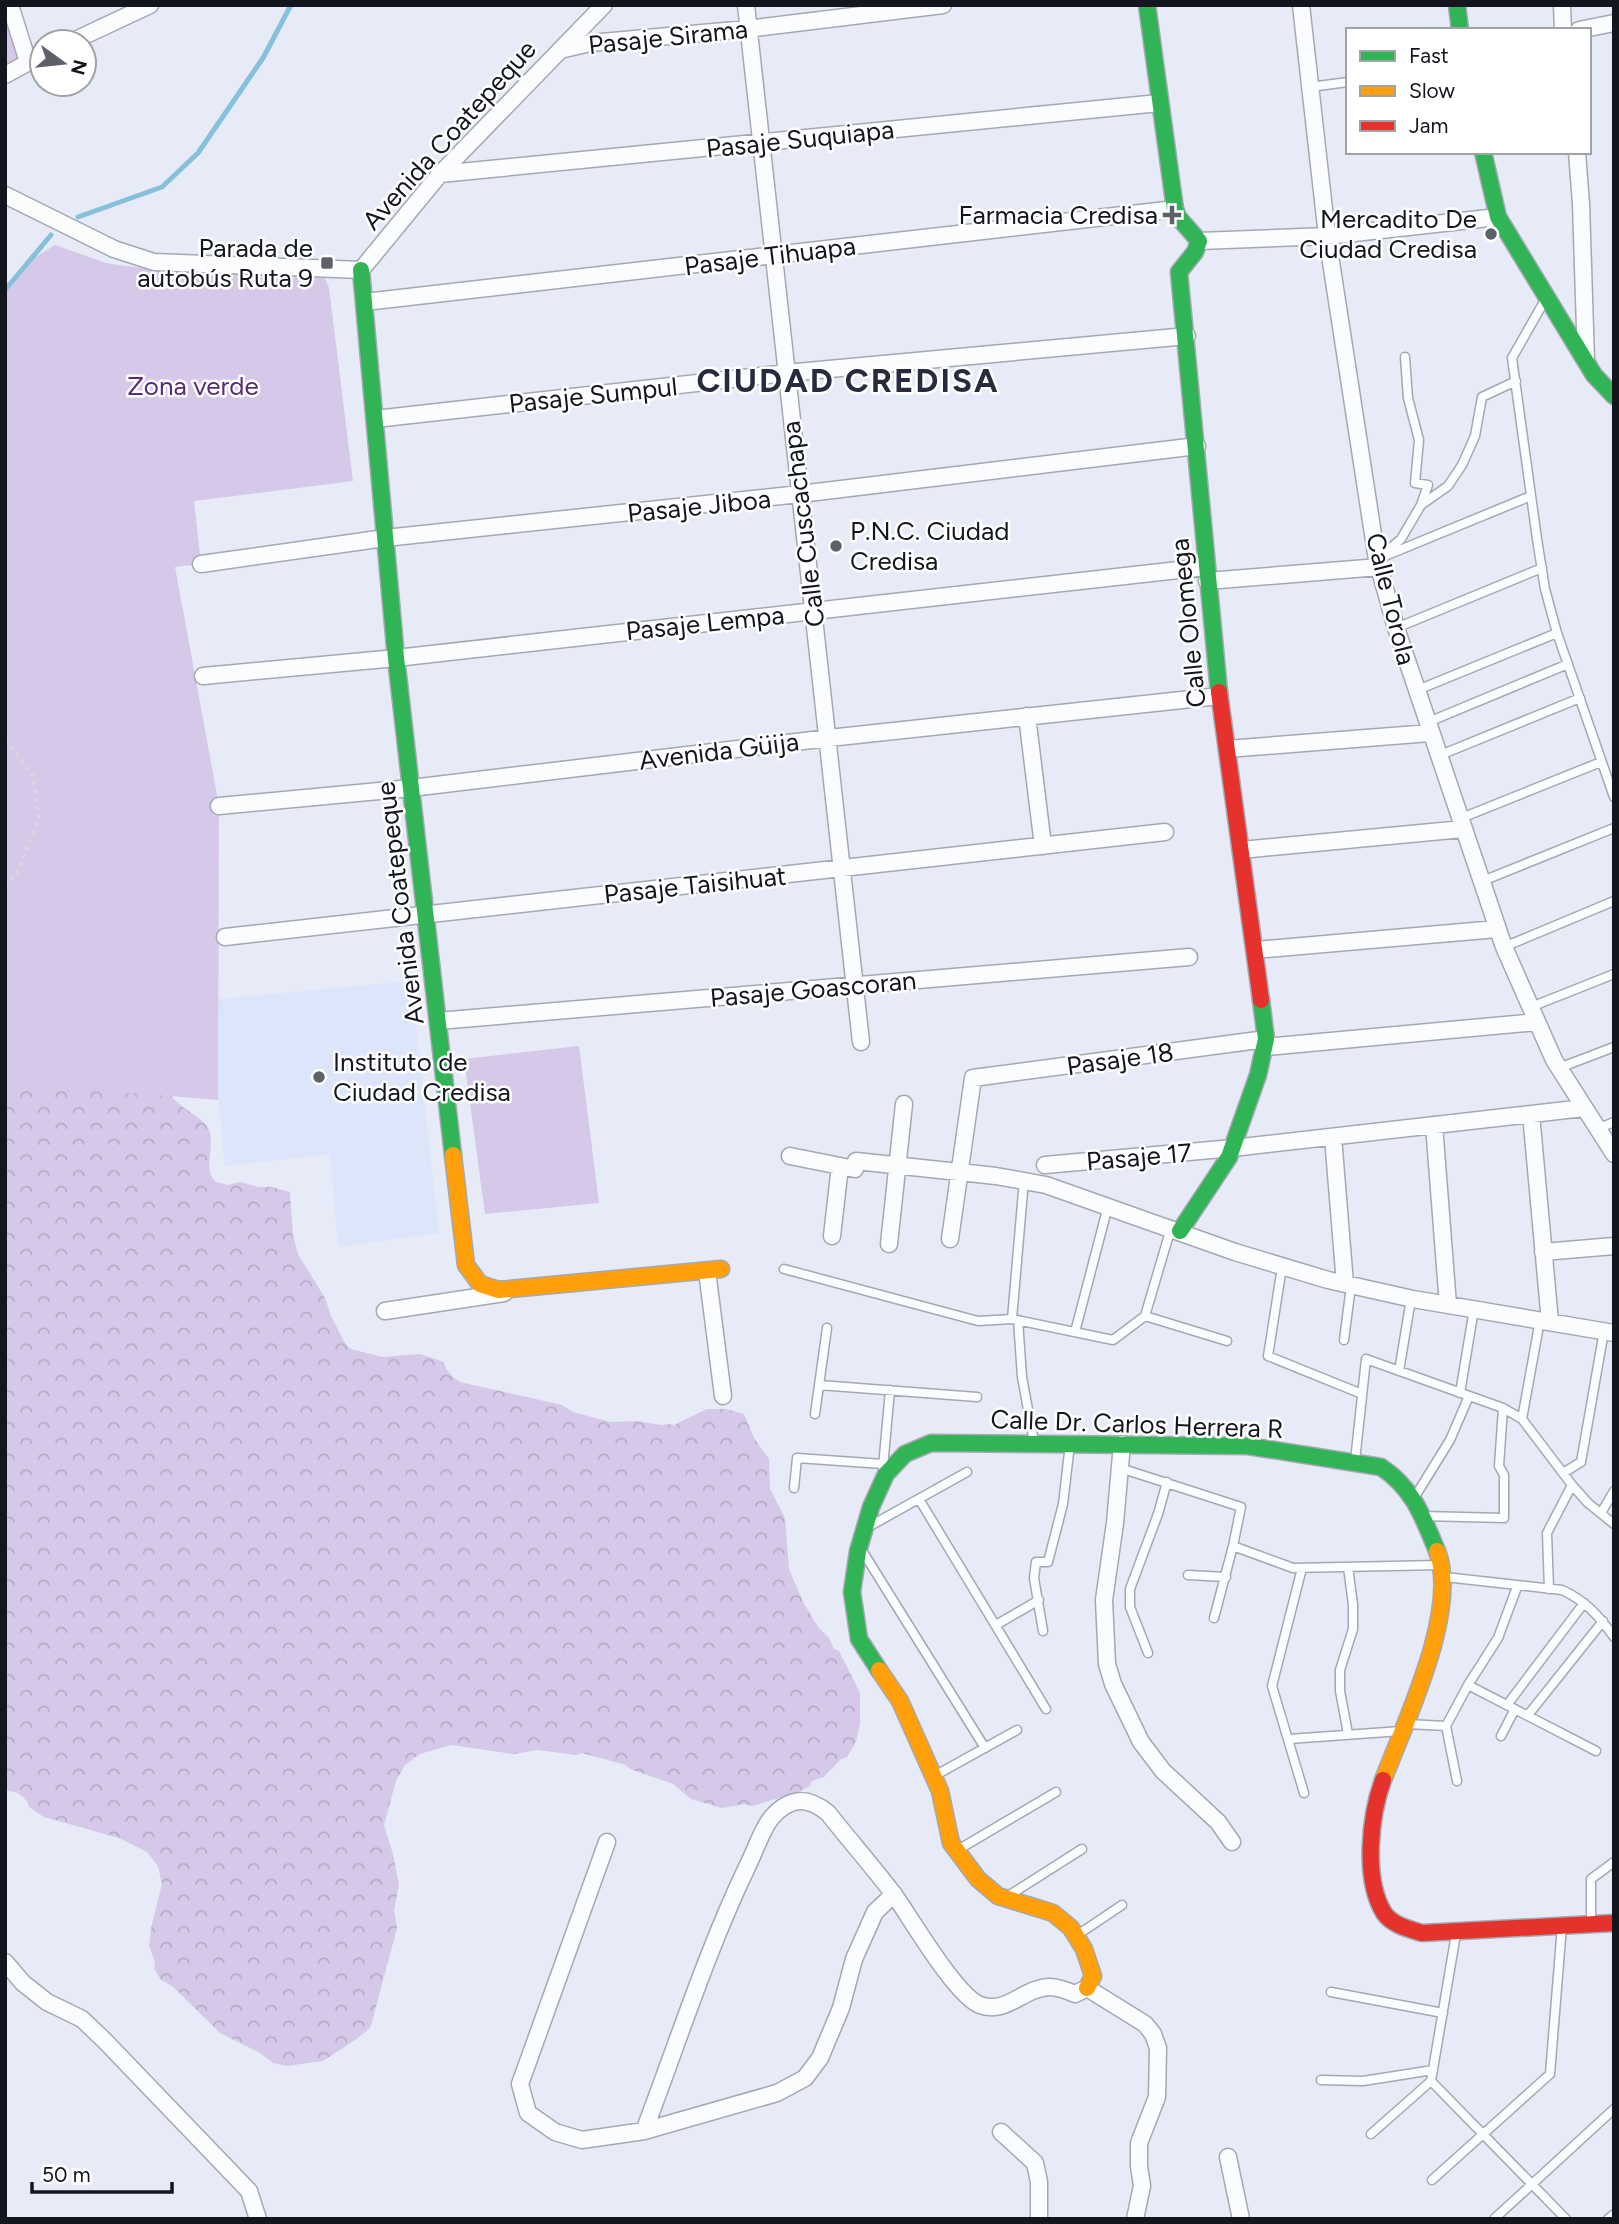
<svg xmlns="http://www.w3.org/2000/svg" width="1619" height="2224" font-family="Figtree,sans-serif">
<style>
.built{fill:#dce5fa}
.forest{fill:url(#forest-crowns)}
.park{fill:#d5c8e9}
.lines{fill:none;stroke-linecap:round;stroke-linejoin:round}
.stream{stroke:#87c0db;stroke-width:5}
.lane-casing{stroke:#a4a8b1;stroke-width:11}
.street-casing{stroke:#a4a8b1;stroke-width:19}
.fast-casing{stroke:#a4a8b1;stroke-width:19}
.slow-casing{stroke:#a4a8b1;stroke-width:19}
.jam-casing{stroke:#a4a8b1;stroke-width:19}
.path{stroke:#d7d8dc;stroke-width:3.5;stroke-dasharray:3.5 5;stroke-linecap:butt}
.lane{stroke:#fbfcfe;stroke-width:8}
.street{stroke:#fbfcfe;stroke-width:16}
.fast{stroke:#30b455;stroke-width:16}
.slow{stroke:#ff9f0a;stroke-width:16}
.jam{stroke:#e5322d;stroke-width:16}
.poi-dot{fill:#5d616a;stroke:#fff;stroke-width:2.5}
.labels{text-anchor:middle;stroke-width:5;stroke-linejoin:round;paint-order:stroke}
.street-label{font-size:26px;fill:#13161e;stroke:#fff}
.poi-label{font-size:26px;fill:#13161e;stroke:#fff;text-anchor:end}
.park-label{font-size:26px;fill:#582c74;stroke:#fff}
.district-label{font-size:33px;font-weight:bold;letter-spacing:2px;fill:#262c3d;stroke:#fff}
</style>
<defs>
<pattern id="forest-crowns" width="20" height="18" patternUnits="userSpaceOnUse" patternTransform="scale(1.75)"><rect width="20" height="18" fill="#d5c8e9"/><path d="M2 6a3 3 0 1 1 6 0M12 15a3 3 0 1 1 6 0" fill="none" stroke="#b6abc7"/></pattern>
</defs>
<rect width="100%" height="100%" fill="#e6ebf7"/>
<path class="built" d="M411 981 439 1233 338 1247 330 1154 225 1166 208 1000Z"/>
<path class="forest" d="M5 1048 171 1095C179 1108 201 1116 208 1128 217 1143 201 1169 216 1182L228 1185 240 1182 259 1187H271L290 1192 293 1236 298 1254 325 1298 331 1316 346 1345 351 1349 382 1357 420 1354 444 1362C446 1372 452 1376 460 1382L562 1405 573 1412 610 1422 636 1421 662 1425 667 1424 674 1425 707 1409H726L744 1414 754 1438 769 1459 770 1489 785 1518 789 1569 803 1602 818 1627 829 1638 834 1649 839 1651 860 1693V1723L856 1742 847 1757 841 1759 824 1777 812 1781 810 1786 796 1793 752 1806 745 1804 722 1808 691 1799 673 1784 630 1769 626 1765 582 1753 576 1755 538 1750 514 1754 451 1745 420 1754 405 1765 396 1781 384 1825 393 1854 399 1885 394 1910 397 1928 372 2022 370 2028 355 2040 323 2061 286 2066 273 2063 260 2053 220 2033 172 1986 161 1980 154 1968 155 1962 149 1946 151 1928 162 1884 158 1866 147 1852 119 1838 44 1817 29 1807 27 1801 18 1793 5 1790Z"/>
<path class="park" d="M5 7 21 57 5 65Z
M55 245 106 263 124 266 186 272 324 276 329 288 353 481 194 501 201 564 175 567 219 806 218 1100 5 1083V294L34 258Z
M579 1046 599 1203 485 1214 464 1059Z"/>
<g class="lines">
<path class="stream" d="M78 217 162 187 198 153 263 58 291 5
M5 290 51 235"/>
<defs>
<path id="lane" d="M1310 87 1348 82
M1545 300 1512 358 1537 539 1545 589 1557 633 1614 797
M1405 357 1408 398 1419 440 1415 483 1428 485 1422 502
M1385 556 1531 496
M1377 560 1401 539 1421 505 1448 486 1462 465 1475 436 1482 397 1516 381
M1396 628 1542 568
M1415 691 1557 633
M1426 723 1568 664
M1438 756 1580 698
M1459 819 1601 762
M1480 882 1614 828
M1504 947 1614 901
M1531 1007 1614 974
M1559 1068 1614 1047
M1597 1129 1614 1122
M1171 1228 1145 1316 1227 1341
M1282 1267 1268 1356 1362 1394
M784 1269 978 1321 1012 1319 1113 1340 1145 1316
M1012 1319 1024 1180
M1018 1320 1022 1377 1034 1442
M1075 1332 1108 1206
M1344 1340 1351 1286
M1399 1371 1411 1299
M819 1385 977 1397
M1460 1393 1474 1309
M815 1414 827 1328
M1522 1419 1540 1320
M1355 1461 1366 1359 1503 1408 1522 1419 1572 1485 1588 1503 1614 1524
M883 1467 890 1390
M1120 1468 1241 1507 1233 1546 1293 1568 1440 1565
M1563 1473 1581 1462 1604 1331
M794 1488 797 1458 883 1464
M1416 1495 1450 1440 1469 1396
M919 1499 1046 1709
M1601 1513 1614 1491
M1423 1516 1504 1518V1475L1499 1466 1503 1408
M870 1526 967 1472
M863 1552 985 1748
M1348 1567 1353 1605V1629L1340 1670V1691L1348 1734
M1302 1568 1272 1686 1304 1793
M1188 1575 1226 1577
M1445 1577 1562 1590C1586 1601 1599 1616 1614 1637
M1549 1589 1547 1533 1572 1485
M1214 1618 1233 1546
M996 1625 1039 1600
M1043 1631 1034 1578 1036 1562H1048L1063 1504 1070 1444
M1148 1653 1130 1607V1589L1158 1514 1167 1482
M1468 1685 1596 1751
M1507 1705 1584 1603
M1528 1715 1603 1621
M1407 1724 1446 1726
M1501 1736 1515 1709
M1289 1739 1401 1731
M936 1775 1017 1730
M1457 1781 1446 1726 1468 1685 1498 1638 1517 1587
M956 1851 1056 1792
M1008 1896 1082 1849
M1591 1921V1879L1614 1862
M1076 1936 1122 1905
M1331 1992 1443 2013
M1321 2080 1363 2081 1433 2070
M1431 2081 1566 2219
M1371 2134 1431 2081 1456 1934
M1432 2180 1550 2074 1562 1926
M1494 2219 1614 2109
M1608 2219 1614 2214"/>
<path id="street" d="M10 5 28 62
M746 5 861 1042
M1301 5 1327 236 1377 560 1396 628 1504 947 1554 1060 1614 1154
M1562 5 1563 30
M1579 30 1614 23
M71 42 150 5
M560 50 590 43 747 29 943 5
M5 75 42 55
M1577 152 1581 204 1586 360
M440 174 1159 103
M5 195 114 249 154 262 361 270 440 174 604 5
M1199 241 1327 236 1498 217
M365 302 1175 209
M375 419 786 373 1187 336
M201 564 385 538 800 494 1197 446
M1207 581 1379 567
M203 676 396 658 1205 567
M1027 716 1043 846
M1227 749 1430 733
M219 806 411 788 829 738 1219 696
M1241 850 1463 829
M225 937 1165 832
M1255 950 1497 929
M438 1021 1189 957
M1266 1047 1537 1022
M1531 1114 1550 1322
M1434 1125 1448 1305
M1333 1137 1345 1284
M790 1156 855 1169 856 1161 996 1176 1046 1185 1235 1252 1328 1280 1413 1299 1614 1333
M1045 1165 1233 1148 1584 1108
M832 1236 840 1166
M950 1239 973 1078 1266 1039
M889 1244 904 1104
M1543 1252 1614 1246
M707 1271 723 1396
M385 1311 504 1293
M1122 1444 1115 1523 1104 1600 1107 1664 1113 1684 1141 1742 1163 1771 1218 1822 1232 1842
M607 1842 520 2084 528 2113 555 2132 582 2140 644 2131 777 2093 805 2078 820 2058 841 2008 854 1959 875 1912 894 1894
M5 1962 23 1983 47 2002 82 2019 105 2041 249 2191 258 2219
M644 2131C678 2042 707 1950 748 1865 755 1851 762 1829 772 1817 791 1796 808 1797 828 1813 850 1841 874 1868 895 1896 912 1920 956 1996 980 2005 1007 2015 1024 1987 1050 1987 1058 1987 1068 1991 1075 1994L1087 1988 1145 2024 1153 2034 1158 2048 1157 2097 1139 2143V2166L1142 2186 1135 2219
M1001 2132 1035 2163 1039 2182V2219
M1228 2157 1241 2219"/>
<path id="fast" d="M1147 5 1175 209 1178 217 1199 241 1195 252 1179 272 1219 692
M1457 5 1460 30
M1483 152 1498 217 1594 375 1614 396
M361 270 396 658 453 1155
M1180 1231 1229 1157 1258 1075 1266 1039 1261 1000
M879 1670 859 1639 852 1592 858 1551 871 1507 886 1474 905 1454 931 1443 1248 1446 1381 1467C1413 1488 1423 1517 1437 1551"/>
<path id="slow" d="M453 1155 466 1265 480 1284 499 1290 721 1269
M879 1670 900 1701 940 1791 951 1843 978 1879 998 1896 1053 1913 1071 1928 1084 1949 1093 1976 1087 1988
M1383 1780C1405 1722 1460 1610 1437 1551"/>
<path id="jam" d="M1219 692 1261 1000
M1383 1780C1370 1816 1363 1879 1384 1913 1392 1925 1409 1929 1422 1933L1614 1923"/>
</defs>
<use href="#lane" class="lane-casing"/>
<use href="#street" class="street-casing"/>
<use href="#fast" class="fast-casing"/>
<use href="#slow" class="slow-casing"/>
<use href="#jam" class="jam-casing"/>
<path class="path" d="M5 740 33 776 39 819 17 873 5 889"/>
<use href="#lane" class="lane"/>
<use href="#street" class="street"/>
<use href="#fast" class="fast"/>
<use href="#slow" class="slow"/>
<use href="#jam" class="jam"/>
</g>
<g class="poi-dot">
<path d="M1168.5 204.5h7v7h7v7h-7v7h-7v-7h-7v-7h7z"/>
<circle cx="1491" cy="234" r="7"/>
<rect x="320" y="256" width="14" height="14" rx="3.5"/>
<circle cx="836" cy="546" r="7"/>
<circle cx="319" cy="1077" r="7"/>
</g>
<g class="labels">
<g class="street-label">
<text transform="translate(668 37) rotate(-6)" y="9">Pasaje Sirama</text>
<text transform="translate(449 135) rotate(-48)" y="9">Avenida Coatepeque</text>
<text transform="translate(800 139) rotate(-6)" y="9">Pasaje Suquiapa</text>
<text transform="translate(770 256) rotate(-7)" y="9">Pasaje Tihuapa</text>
<text transform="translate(593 395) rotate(-6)" y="9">Pasaje Sumpul</text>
<text transform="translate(699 506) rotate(-6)" y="9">Pasaje Jiboa</text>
<text transform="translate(803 524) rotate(-97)" y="9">Calle Cuscachapa</text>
<text transform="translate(1391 599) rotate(76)" y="9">Calle Torola</text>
<text transform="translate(705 623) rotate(-6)" y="9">Pasaje Lempa</text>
<text transform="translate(1188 623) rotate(-96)" y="9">Calle Olomega</text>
<text transform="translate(719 751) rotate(-7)" y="9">Avenida Güija</text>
<text transform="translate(695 885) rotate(-6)" y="9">Pasaje Taisihuat</text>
<text transform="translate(400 903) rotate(-97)" y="9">Avenida Coatepeque</text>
<text transform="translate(813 989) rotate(-5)" y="9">Pasaje Goascoran</text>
<text transform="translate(1120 1059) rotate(-8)" y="9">Pasaje 18</text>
<text transform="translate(1139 1157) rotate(-5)" y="9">Pasaje 17</text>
<text transform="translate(1137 1424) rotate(2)" y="9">Calle Dr. Carlos Herrera R</text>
</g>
<g class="poi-label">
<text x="1158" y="224">Farmacia Credisa</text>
<text x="1477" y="228">Mercadito De<tspan x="1477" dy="30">Ciudad Credisa</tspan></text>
<text x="313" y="257">Parada de<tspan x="313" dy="30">autobús Ruta 9</tspan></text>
<text x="850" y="540" text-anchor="start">P.N.C. Ciudad<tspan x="850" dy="30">Credisa</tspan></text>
<text x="333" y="1071" text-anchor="start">Instituto de<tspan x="333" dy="30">Ciudad Credisa</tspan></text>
</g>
<g class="park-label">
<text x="193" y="395">Zona verde</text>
</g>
<g class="district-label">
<text x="848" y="392">CIUDAD CREDISA</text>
</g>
</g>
<rect width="1619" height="2224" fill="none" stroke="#13161e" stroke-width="14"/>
<rect x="1346" y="28" width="245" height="126" fill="#ffffff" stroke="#a1a2a5" stroke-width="2"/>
<rect x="1360" y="51" width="35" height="10" fill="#30b455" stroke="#a1a2a5" stroke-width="2"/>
<text x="1409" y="63" font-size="21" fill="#13161e">Fast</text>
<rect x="1360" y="86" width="35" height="10" fill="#ff9f0a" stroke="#a1a2a5" stroke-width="2"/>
<text x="1409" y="98" font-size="21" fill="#13161e">Slow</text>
<rect x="1360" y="121" width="35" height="10" fill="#e5322d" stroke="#a1a2a5" stroke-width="2"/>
<text x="1409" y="133" font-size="21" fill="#13161e">Jam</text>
<g transform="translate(63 63) rotate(105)"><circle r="33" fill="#ffffff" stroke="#a1a2a5" stroke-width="2"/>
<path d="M0-5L12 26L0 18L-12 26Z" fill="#5d616a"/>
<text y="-10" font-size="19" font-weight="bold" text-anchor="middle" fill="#13161e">N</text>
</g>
<path d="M32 2182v10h140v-10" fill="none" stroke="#13161e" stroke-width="3.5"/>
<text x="42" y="2182" font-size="21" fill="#13161e" stroke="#ffffff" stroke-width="5" paint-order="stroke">50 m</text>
</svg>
